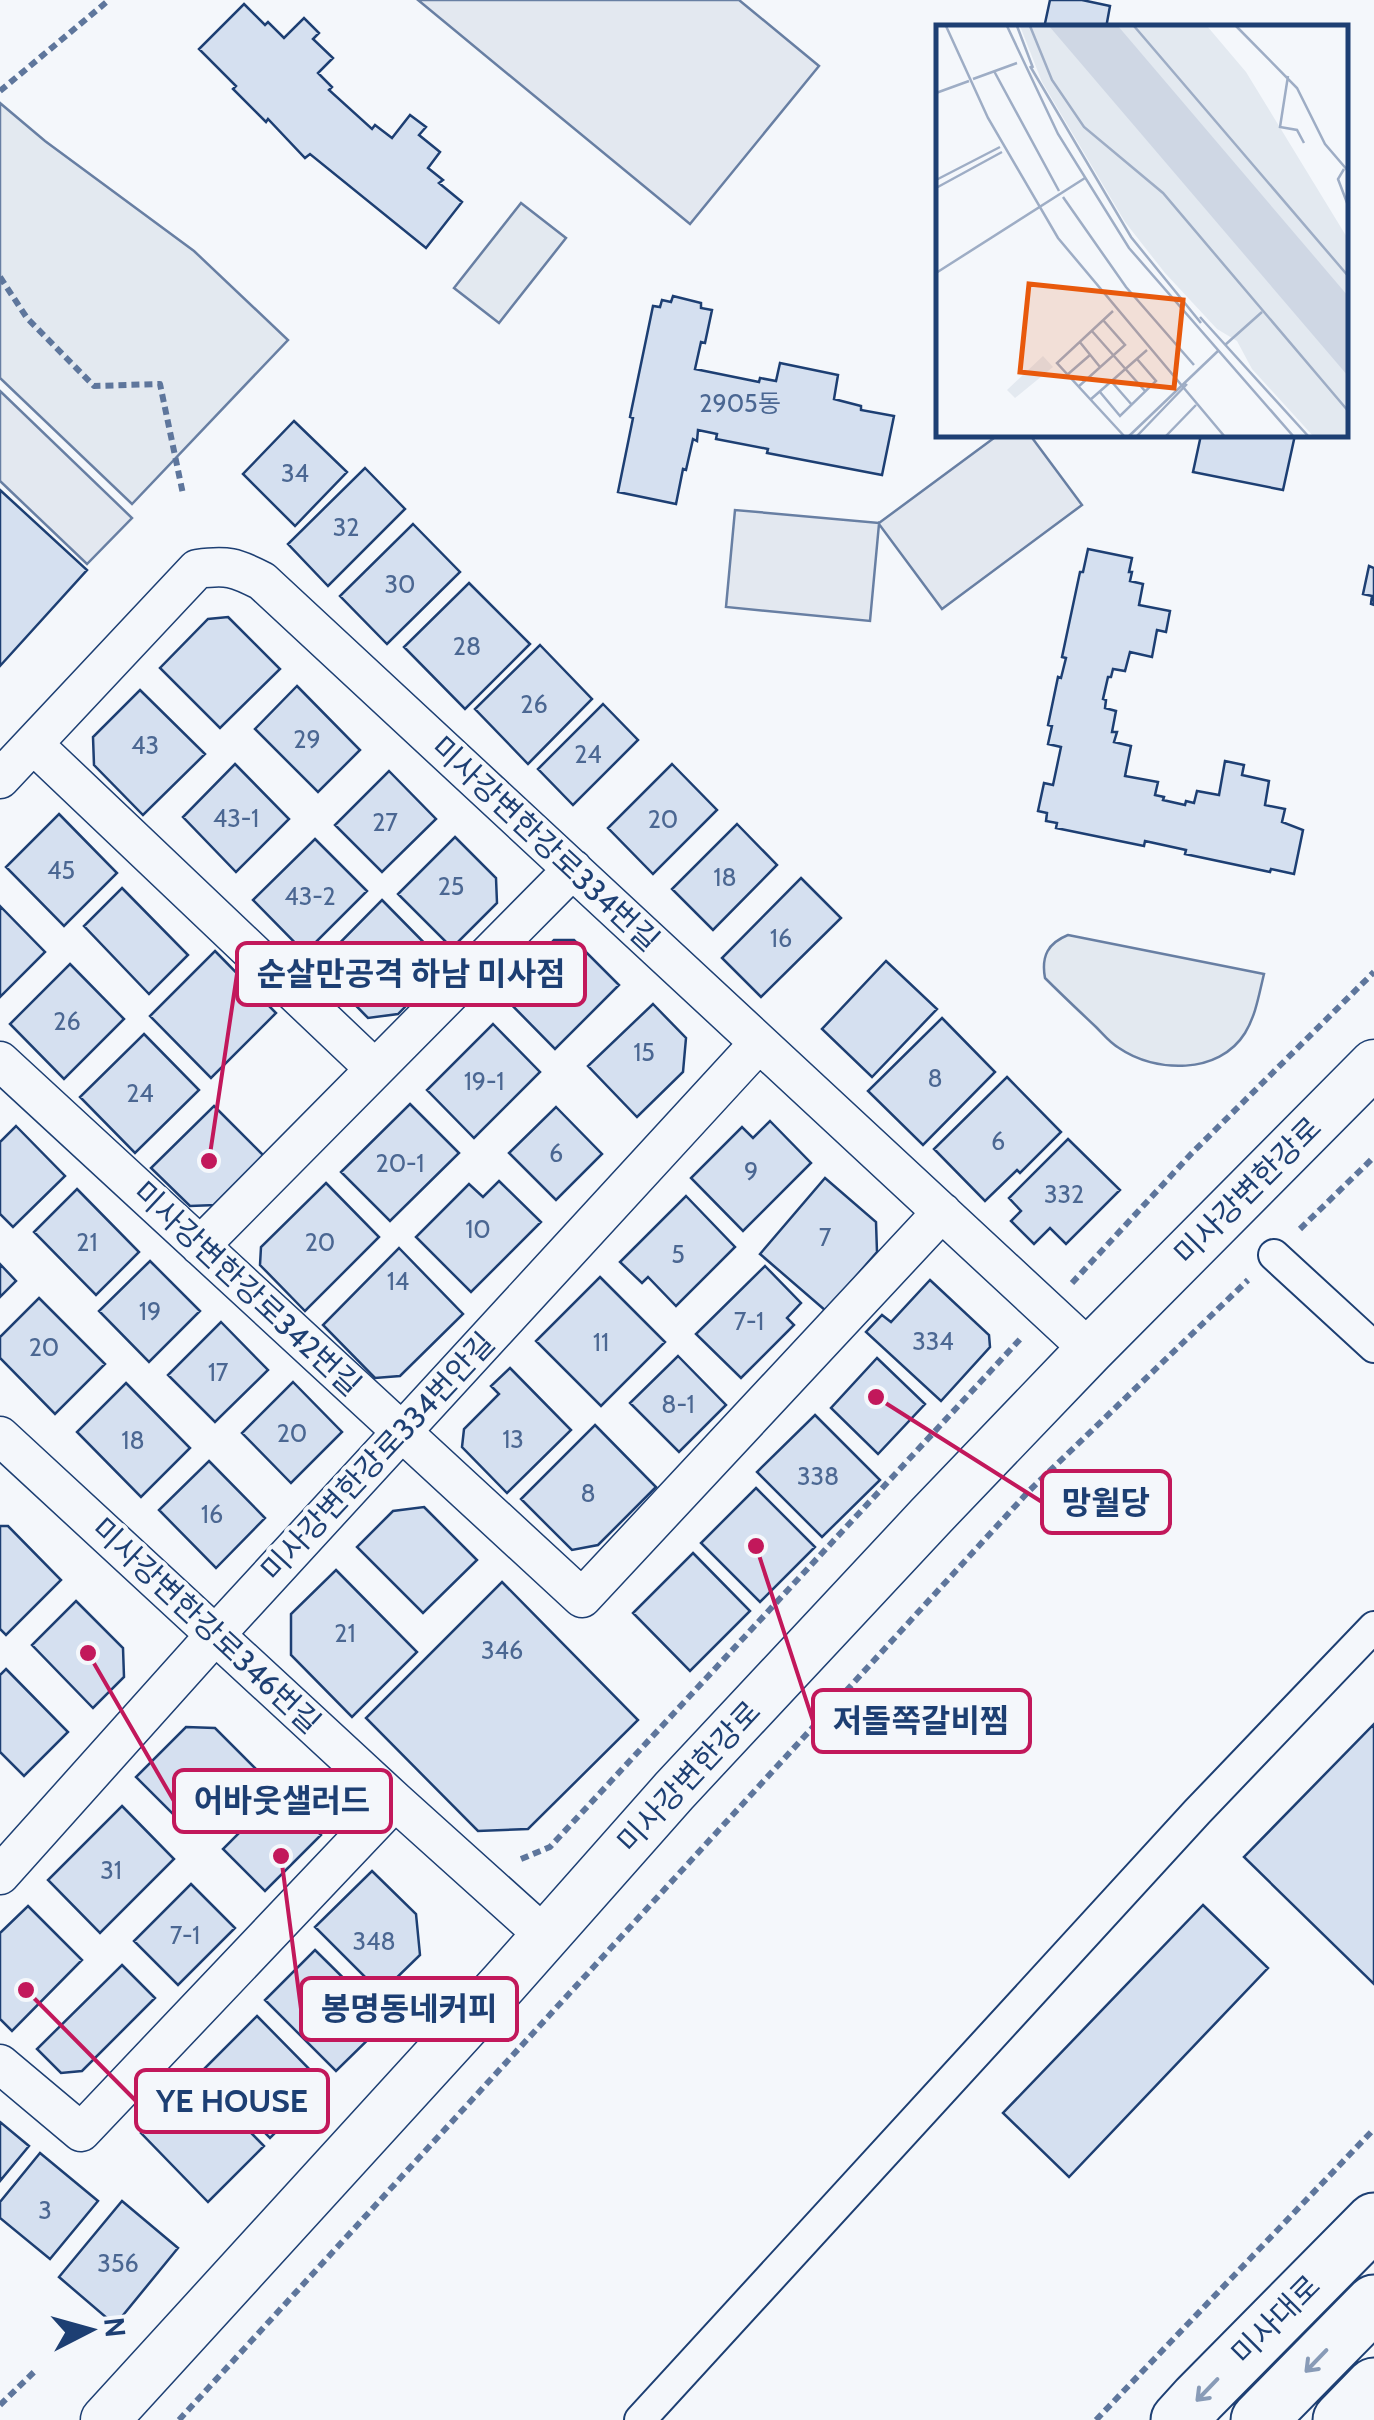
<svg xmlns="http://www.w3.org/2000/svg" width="1374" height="2420" font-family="Cabin,'Noto Sans KR',sans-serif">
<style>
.green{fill:#e3e9f0;stroke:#687fa3;stroke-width:2.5}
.parking{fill:#e3e8f0;stroke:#687fa3;stroke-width:2.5}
.building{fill:#d5e0f0;stroke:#1d3f73;stroke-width:2.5}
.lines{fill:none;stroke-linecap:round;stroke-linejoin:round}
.pedestrian-casing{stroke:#1d3f73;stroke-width:34}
.minor-casing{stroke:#1d3f73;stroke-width:41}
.tertiary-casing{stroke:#1d3f73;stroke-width:51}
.primary-casing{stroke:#1d3f73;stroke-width:59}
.path{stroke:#5e769c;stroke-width:6;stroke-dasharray:8 5;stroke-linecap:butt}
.pedestrian{stroke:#f4f7fb;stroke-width:30}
.minor{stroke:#f4f7fb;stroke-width:38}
.tertiary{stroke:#f4f7fb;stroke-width:48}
.primary{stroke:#f4f7fb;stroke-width:55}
.oneway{stroke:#889bb7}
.labels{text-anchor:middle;stroke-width:8;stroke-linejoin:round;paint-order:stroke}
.number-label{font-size:25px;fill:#4b6792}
.street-label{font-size:30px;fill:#1d3f73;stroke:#f4f7fb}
.inset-road{fill:none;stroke:#9eadc5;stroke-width:2.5}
.view{fill:#e8590c;fill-opacity:0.15;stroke:#e8590c;stroke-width:5}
.inset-edge{fill:none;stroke:#1d3f73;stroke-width:5}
.leader{fill:none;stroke:#c2185b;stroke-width:4}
.callout-dot{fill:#c2185b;stroke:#f4f7fb;stroke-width:4}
.callout{fill:#f4f7fb;stroke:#c2185b;stroke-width:4}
.callout-label{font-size:32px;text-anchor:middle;font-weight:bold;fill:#1d3f73}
</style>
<rect width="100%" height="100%" fill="#f4f7fb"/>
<path class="green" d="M0 103 45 141 194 251 288 340 132 504 0 378Z
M521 203 566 238 499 323 454 288Z
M1068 935 1264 974C1259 994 1256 1015 1245 1033 1219 1075 1155 1073 1119 1048 1110 1043 1103 1034 1096 1027 1079 1011 1062 995 1045 978 1041 956 1048 943 1068 935Z"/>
<path class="parking" d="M418 0H739L819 66 690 224Z
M0 391 132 518 87 564 0 481Z
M998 435H1030L1082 505 942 609 879 524 870 621 726 607 735 510 879 523Z"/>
<path class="building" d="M1050 0H1082L1110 6 1106 28H1044Z
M244 4 265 25 268 22 284 38 304 18 319 33 313 39 333 58 318 73 332 87 329 90 372 129 375 125 392 138 410 115 426 127 419 135 440 152 428 168 443 180 439 183 462 202 426 248 310 154 305 158 268 119 266 122 233 89 236 86 199 49Z
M673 296 701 303V308L712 310 705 343 701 342 695 369 759 382 760 378 776 381 780 363 838 375 834 399 861 406V410L894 416 882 475 767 453 768 449 716 439 717 434 698 430 697 441 693 439 686 470 683 469 676 504 618 492 633 418 630 417 653 306 660 307 662 300 671 302Z
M294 421 347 472 295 526 243 474Z
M1201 435H1295L1283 490 1193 472Z
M365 468 405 509 328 586 288 544Z
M0 490 87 570 0 666Z
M413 524 460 572 387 644 340 596Z
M1088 549 1132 558 1129 572H1132L1130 581 1143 584 1139 605 1170 611 1166 632 1157 630 1152 657 1130 652 1125 671 1113 669 1111 677H1108L1103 699 1106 700 1105 708 1116 711 1112 732H1117L1114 742 1131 746 1125 776 1158 782 1155 795 1164 797 1163 800 1185 805 1186 801 1194 803 1197 791 1219 795 1225 761 1244 765 1242 775 1269 781 1265 805 1285 809 1282 822 1303 830 1294 874 1271 869 1270 872 1185 854 1186 850 1145 841 1144 846 1056 828 1057 823 1046 821 1047 813 1038 811 1044 783 1053 785 1061 747 1048 744 1052 726 1048 725 1058 677 1061 678 1066 658 1062 657 1080 572H1083Z
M1369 566 1374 568V605L1371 604 1372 596 1363 594Z
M469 583 530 644 465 709 404 647Z
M228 617 280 669 220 728 160 668 208 619Z
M540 645 592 699 528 764 475 709Z
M297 686 360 750 318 792 255 729Z
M140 690 205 754 143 815 94 765 93 737Z
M603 704 638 740 573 805 538 769Z
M235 764 289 819 236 872 183 817Z
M672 764 717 810 653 874 608 828Z
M389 771 436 819 382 872 335 825Z
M59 814 117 873 64 926 6 867Z
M737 824 777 865 713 930 672 889Z
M455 837 496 878 497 903 452 948 398 894Z
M315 839 367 891 305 953 253 900Z
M801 878 841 918 761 997 722 958Z
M122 888 188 955 149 994 84 926Z
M382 900 446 965 398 1014 368 1018 317 966Z
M0 906 45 952 0 997Z
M554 940H574L619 985 555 1049 501 994Z
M215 951 276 1013 211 1078 150 1016Z
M886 961 937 1009 872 1077 822 1029Z
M70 964 124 1019 64 1079 10 1024Z
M653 1004 686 1038 683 1072 637 1117 588 1066Z
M942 1018 995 1072 923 1145 868 1091Z
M493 1024 540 1072 474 1138 427 1090Z
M144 1034 199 1090 135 1153 80 1097Z
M1007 1077 1061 1132 1020 1173 1017 1170 985 1201 934 1149Z
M410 1104 459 1153 390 1221 341 1172Z
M214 1106 265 1157 216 1205 190 1206 151 1168Z
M556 1107 602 1154 556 1200 509 1153Z
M770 1121 811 1163 743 1231 691 1178 742 1127 753 1138Z
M16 1126 65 1176 13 1227 0 1214V1142Z
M1068 1139 1120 1190 1066 1244 1050 1228 1034 1244 1011 1221 1021 1211 1009 1198Z
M825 1178 876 1222 877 1252 826 1311 760 1254Z
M499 1181 541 1222 471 1292 416 1237 469 1184 483 1197Z
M326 1183 379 1237 305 1311 260 1265 261 1247Z
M77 1189 139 1252 96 1295 34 1232Z
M686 1196 735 1247 676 1306 648 1277 642 1283 620 1262Z
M399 1248 463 1314 400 1376 375 1378 323 1325Z
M150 1261 200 1311 149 1362 99 1311Z
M0 1264 16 1281 0 1297Z
M765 1266 801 1303 787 1318 794 1325 741 1378 696 1334Z
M600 1277 665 1342 601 1406 536 1341Z
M930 1280 989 1335 990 1347 941 1401 866 1332 882 1315 891 1322Z
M39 1298 105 1364 55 1414 0 1358V1337Z
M221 1322 268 1370 215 1422 168 1375Z
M678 1356 726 1405 679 1452 630 1403Z
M877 1358 925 1404 878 1454 831 1408Z
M510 1368 571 1430 507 1493 462 1447 464 1429 499 1394 491 1386Z
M293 1382 342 1432 291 1483 242 1433Z
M126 1383 190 1448 141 1497 77 1432Z
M815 1415 880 1480 822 1537 757 1472Z
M595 1425 656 1487 598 1545 572 1550 521 1499Z
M209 1461 265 1518 216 1568 159 1510Z
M756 1488 815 1547 760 1602 701 1543Z
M424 1507 477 1560 423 1613 357 1547 393 1511Z
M0 1526H8L61 1580 6 1635 0 1629Z
M693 1553 750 1611 690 1671 633 1613Z
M336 1570 417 1652 352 1717 291 1655V1614Z
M502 1582 638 1720 528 1829 478 1831 366 1718Z
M76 1601 123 1648 124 1677 93 1708 32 1645Z
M6 1669 68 1732 24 1776 0 1752V1675Z
M1374 1724V1984L1244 1857Z
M186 1727 215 1728 255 1768 191 1832 136 1777Z
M279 1793 321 1835 265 1891 223 1849Z
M122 1806 174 1859 100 1933 48 1880Z
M372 1871 416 1914 420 1955 381 1993 315 1927Z
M191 1884 235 1928 178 1985 134 1941Z
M1203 1905 1268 1968 1069 2177 1003 2113Z
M28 1906 82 1960 12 2031 0 2019V1933Z
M315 1950 387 2021 336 2071 265 2000Z
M122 1965 155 1998 82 2071 61 2073 37 2049Z
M257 2016 324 2084 270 2138 203 2070Z
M196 2077 264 2146 208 2202 141 2133Z
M0 2122 29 2146 0 2181Z
M40 2153 98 2201 50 2259 0 2218V2202Z
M122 2201 178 2248 115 2325 59 2277Z"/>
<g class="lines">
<defs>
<path id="pedestrian" d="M1274 1255 1374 1347
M640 2420 1197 1812 1374 1627"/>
<path id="minor" d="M33 744 375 1069
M0 779 197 569C227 565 235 567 262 581L1090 1350
M0 1061 582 1598 942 1212
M200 1246 573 869
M0 1436 395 1801 545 1936
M0 1875 216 1634 759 1043
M0 2064 81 2132 395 1801"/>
<path id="tertiary" d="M105 2420 504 1983 674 1791 930 1517 1090 1350 1374 1064"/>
<path id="primary" d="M1179 2420 1198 2399 1374 2221
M1259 2420 1374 2303
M1341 2420 1374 2386"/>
</defs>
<use href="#pedestrian" class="pedestrian-casing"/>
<use href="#minor" class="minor-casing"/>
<use href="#tertiary" class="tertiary-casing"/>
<use href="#primary" class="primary-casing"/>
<path class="path" d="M0 91 109 0
M0 277 27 318 94 386 160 384 183 494
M1300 1229 1374 1157
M1072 1283 1192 1153 1374 972
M521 1859 550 1847 1023 1336
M0 2405 35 2371
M179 2420 1029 1491 1248 1280
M1096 2420 1374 2129"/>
<use href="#pedestrian" class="pedestrian"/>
<use href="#minor" class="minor"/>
<use href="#tertiary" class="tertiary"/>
<use href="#primary" class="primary"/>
</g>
<defs><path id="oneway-shaft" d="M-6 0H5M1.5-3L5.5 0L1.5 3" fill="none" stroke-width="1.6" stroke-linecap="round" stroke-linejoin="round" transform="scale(2.5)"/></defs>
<g class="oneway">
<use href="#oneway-shaft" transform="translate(1316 2361) rotate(134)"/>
<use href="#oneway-shaft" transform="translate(1207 2390) rotate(134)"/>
</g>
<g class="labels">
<g class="number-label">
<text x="740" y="412">2905동</text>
<text x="295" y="482">34</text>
<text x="346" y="536">32</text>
<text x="400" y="593">30</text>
<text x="467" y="655">28</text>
<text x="534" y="713">26</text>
<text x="307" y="748">29</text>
<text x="145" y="754">43</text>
<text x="588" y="763">24</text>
<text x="236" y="827">43-1</text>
<text x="663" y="828">20</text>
<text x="385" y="831">27</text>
<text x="61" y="879">45</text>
<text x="725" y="886">18</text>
<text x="451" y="895">25</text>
<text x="310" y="905">43-2</text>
<text x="781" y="947">16</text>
<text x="67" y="1030">26</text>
<text x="644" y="1061">15</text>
<text x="935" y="1087">8</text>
<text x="484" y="1090">19-1</text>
<text x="140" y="1102">24</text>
<text x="998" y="1150">6</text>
<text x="556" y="1162">6</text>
<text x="400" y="1172">20-1</text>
<text x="751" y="1180">9</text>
<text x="1064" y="1203">332</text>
<text x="478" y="1238">10</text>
<text x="825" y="1246">7</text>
<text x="87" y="1251">21</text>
<text x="320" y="1251">20</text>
<text x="678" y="1263">5</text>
<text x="398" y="1290">14</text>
<text x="150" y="1320">19</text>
<text x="749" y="1330">7-1</text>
<text x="933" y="1350">334</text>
<text x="601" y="1351">11</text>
<text x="44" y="1356">20</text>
<text x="218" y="1381">17</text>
<text x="678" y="1413">8-1</text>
<text x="292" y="1442">20</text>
<text x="513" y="1448">13</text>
<text x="133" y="1449">18</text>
<text x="818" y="1485">338</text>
<text x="588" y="1502">8</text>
<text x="212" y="1523">16</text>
<text x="345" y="1642">21</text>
<text x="502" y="1659">346</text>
<text x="111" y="1879">31</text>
<text x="185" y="1944">7-1</text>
<text x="374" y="1950">348</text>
<text x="45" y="2219">3</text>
<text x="118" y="2272">356</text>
</g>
<g class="street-label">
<text transform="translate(545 844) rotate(43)" y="10">미사강변한강로334번길</text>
<text transform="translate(1248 1191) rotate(-45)" y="10">미사강변한강로</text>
<text transform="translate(247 1289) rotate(43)" y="10">미사강변한강로342번길</text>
<text transform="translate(378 1457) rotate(-47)" y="10">미사강변한강로334번안길</text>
<text transform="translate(206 1626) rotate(43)" y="10">미사강변한강로346번길</text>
<text transform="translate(689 1777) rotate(-47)" y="10">미사강변한강로</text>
<text transform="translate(1276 2320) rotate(-45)" y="10">미사대로</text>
</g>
</g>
<g transform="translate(936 25)">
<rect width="412" height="412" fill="#f4f7fb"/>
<path d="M84 1H271L310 47 412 214V412H378L316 344 301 316 281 304 229 248 189 197 106 57ZM107 331 117 342 79 373 71 365Z" fill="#e3e9f0"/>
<path d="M113 1H182L412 271V351Z" fill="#cfd7e4"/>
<path class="inset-road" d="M10 1 52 93 122 213 289 412M71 1 122 109 193 223 358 412M81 1 97 43M94 1 116 55 148 102 227 168 413 387M198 1 413 252M300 1 361 63 389 119 413 147M94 41 195 212 265 298M58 46 123 166M352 51 344 102 361 105 368 118M37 54 81 38M0 68 33 56M408 144 402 154 413 183M0 155 64 122M0 163 66 127M127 172 190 262 258 340M0 248 149 153M177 286 121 338 189 412M264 292 373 412M155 305 209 366M143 316 164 342M289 320 326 287M131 350 154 330M175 356 196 380M142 362 189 320 167 295M164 367 184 391 220 356 201 334M154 375 211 325M192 412 283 325M200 412 251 359M229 412 260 380"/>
<path class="view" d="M93 259 247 275 238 363 84 347Z"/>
<rect width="412" height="412" class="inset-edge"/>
</g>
<path class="leader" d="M209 1161L237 974M876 1397L1042 1502M756 1546L813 1721M88 1653L174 1801M281 1856L301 2009M26 1990L136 2101"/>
<g class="callout-dot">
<circle cx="209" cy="1161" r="10"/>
<circle cx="876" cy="1397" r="10"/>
<circle cx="756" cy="1546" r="10"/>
<circle cx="88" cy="1653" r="10"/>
<circle cx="281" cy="1856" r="10"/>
<circle cx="26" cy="1990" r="10"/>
</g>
<g class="callout">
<rect x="237" y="943" width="348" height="62" rx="10"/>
<rect x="1042" y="1471" width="128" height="62" rx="10"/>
<rect x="813" y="1690" width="217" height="62" rx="10"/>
<rect x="174" y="1770" width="217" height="62" rx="10"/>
<rect x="301" y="1978" width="216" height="62" rx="10"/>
<rect x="136" y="2070" width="192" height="62" rx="10"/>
</g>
<g class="callout-label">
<text x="411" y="985">순살만공격 하남 미사점</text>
<text x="1106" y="1514">망월당</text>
<text x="921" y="1732">저돌쪽갈비찜</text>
<text x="282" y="1812">어바웃샐러드</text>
<text x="409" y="2020">봉명동네커피</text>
<text x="232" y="2112">YE HOUSE</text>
</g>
<g transform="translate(90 2330) rotate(84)" stroke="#f4f7fb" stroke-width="8" paint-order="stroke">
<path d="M0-8L18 38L0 25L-18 38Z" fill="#1d3f73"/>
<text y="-15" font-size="28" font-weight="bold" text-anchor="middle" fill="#1d3f73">N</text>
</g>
</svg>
